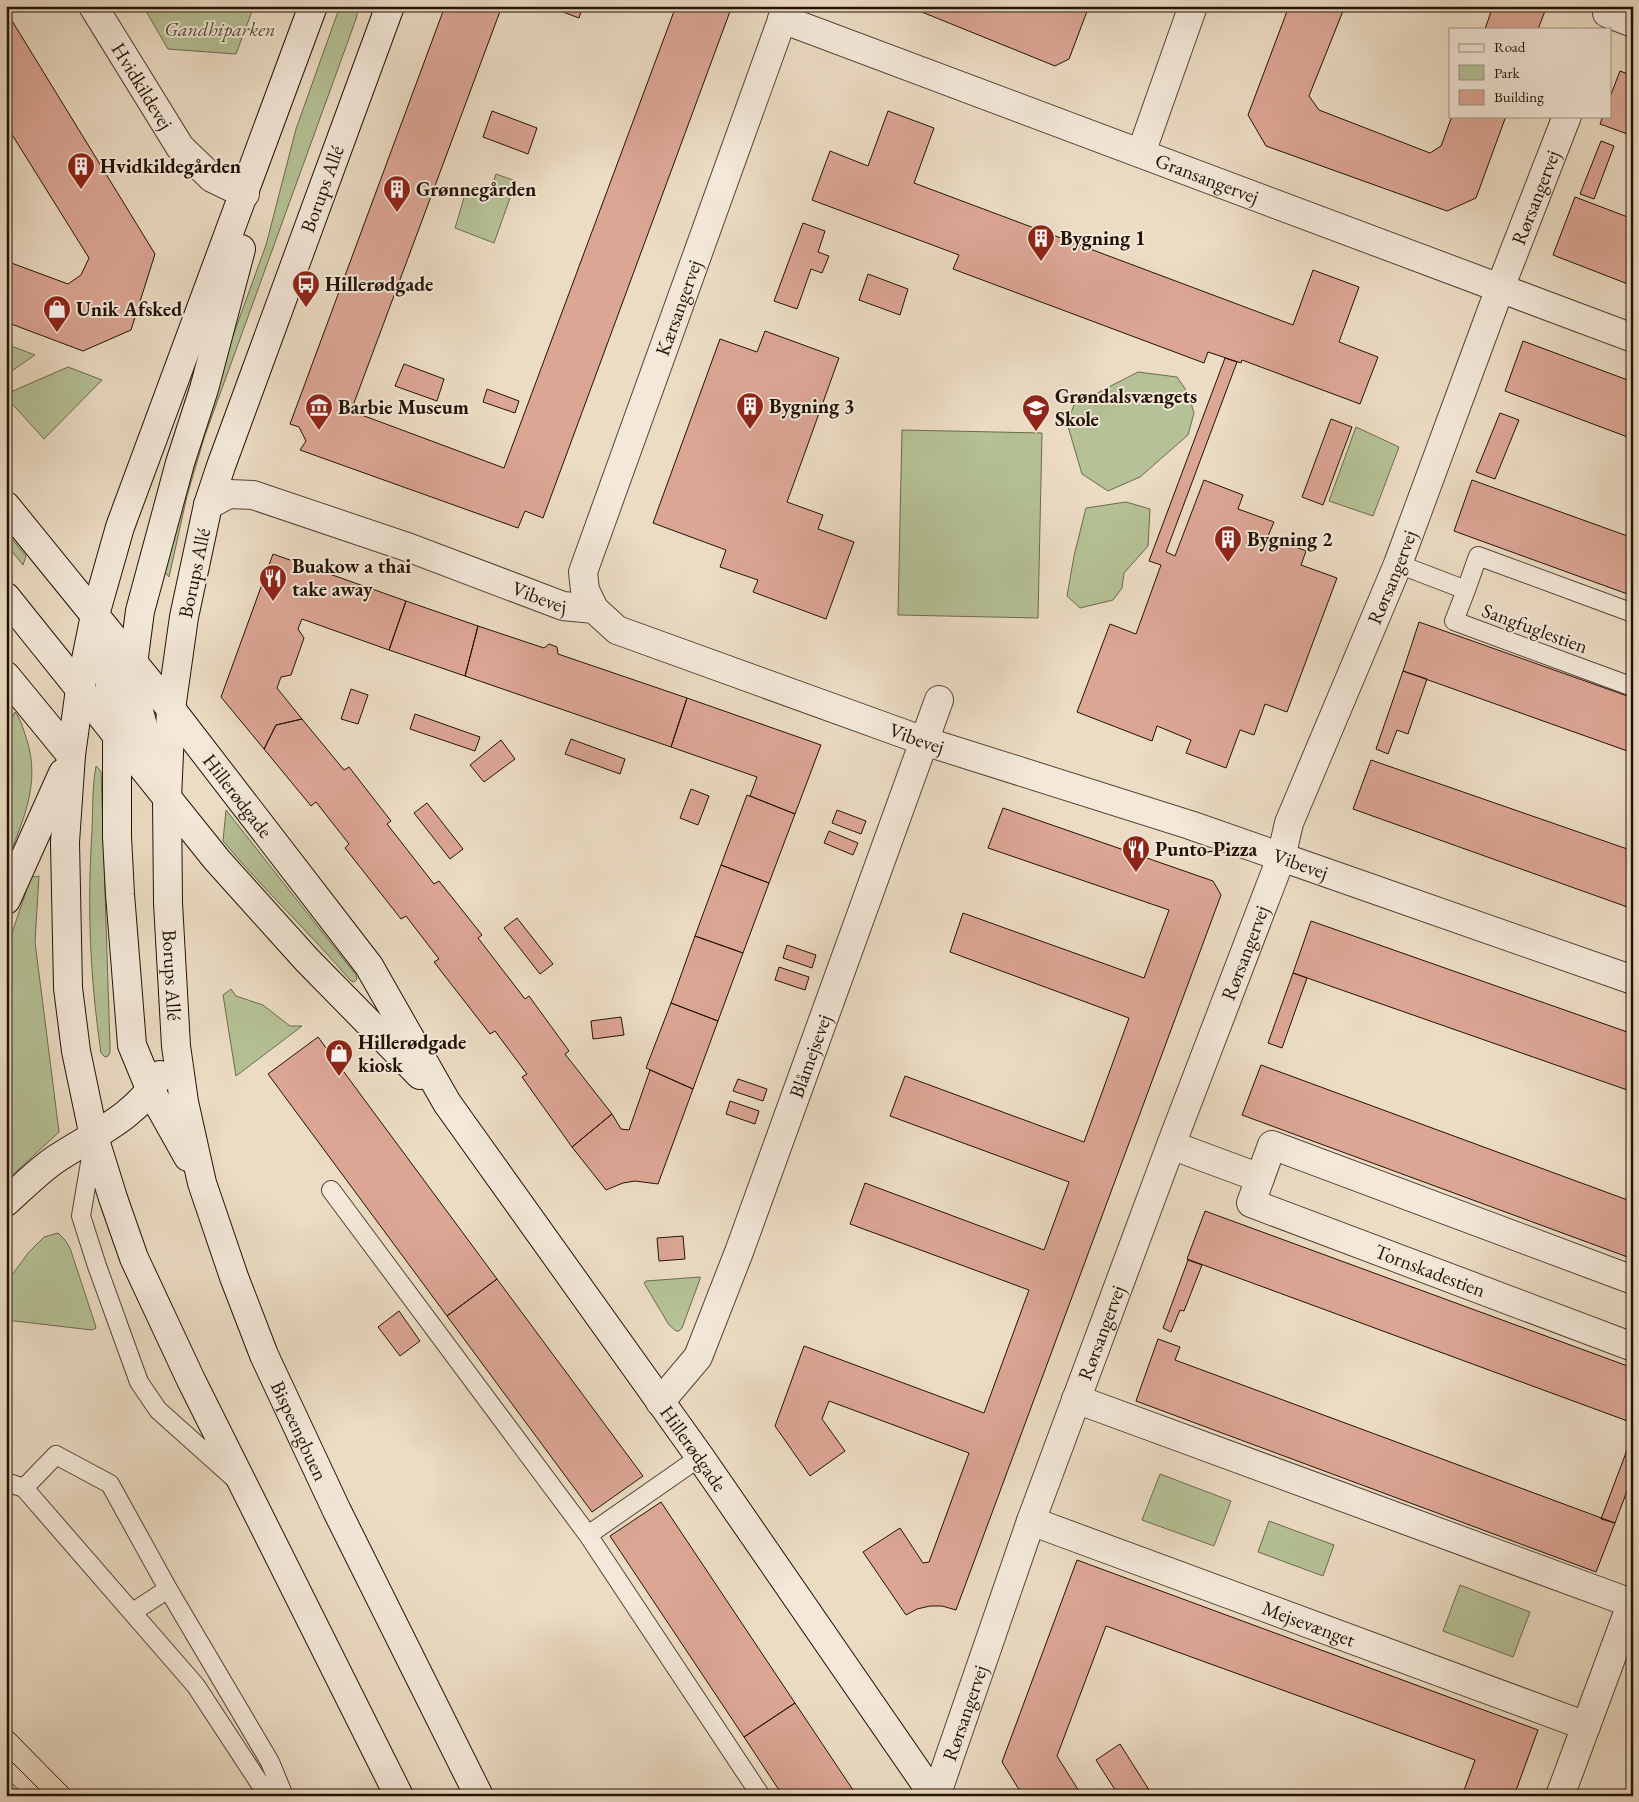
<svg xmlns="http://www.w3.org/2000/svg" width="1639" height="1802" font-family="'EB Garamond',serif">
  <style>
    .green { fill: #b5c196; stroke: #6c6a4d }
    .building { fill: #dca695; stroke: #221204 }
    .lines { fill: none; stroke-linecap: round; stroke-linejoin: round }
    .lane-casing { stroke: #544434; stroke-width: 20 }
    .street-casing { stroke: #544434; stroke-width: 30 }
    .secondary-casing { stroke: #221204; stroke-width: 30 }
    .lane { stroke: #f3e8d9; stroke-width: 18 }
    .street { stroke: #f3e8d9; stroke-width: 28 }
    .secondary { stroke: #f3e8d9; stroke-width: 28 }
    .tram { stroke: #221204; stroke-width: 1 }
    .labels { text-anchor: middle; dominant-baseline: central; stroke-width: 4; stroke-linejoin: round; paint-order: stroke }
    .park-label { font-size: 20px; font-style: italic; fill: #554f37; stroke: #f3e8d9 }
    .street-label { font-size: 20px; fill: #221204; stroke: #f3e8d9 }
    .poi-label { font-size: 20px; font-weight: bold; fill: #221204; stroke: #f3e8d9; text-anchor: start }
  </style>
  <rect width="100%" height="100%" fill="#ecdcc4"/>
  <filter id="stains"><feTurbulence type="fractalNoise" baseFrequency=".004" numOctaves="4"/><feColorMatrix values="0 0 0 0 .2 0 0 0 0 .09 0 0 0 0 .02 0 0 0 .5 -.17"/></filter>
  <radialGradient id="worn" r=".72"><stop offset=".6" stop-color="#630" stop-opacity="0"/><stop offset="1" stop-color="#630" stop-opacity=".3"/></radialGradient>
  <path class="green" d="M143 6H254L236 54 168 49Z
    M340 6H359L356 19 204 438 187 496 169 577 161 567 218 377 266 245 296 129Z
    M496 174 516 181 494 243 455 228 466 191 488 199Z
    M6 344 35 355 6 375Z
    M68 367 102 380 44 439 6 397V394Z
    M1138 372 1177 377 1188 393 1194 413 1188 435 1140 477 1108 491 1082 474 1067 423 1074 405Z
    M1356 427 1399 447 1373 516 1329 501Z
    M902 430 1042 433 1038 618 898 615Z
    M1126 502 1150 509 1148 546 1124 573 1122 588 1113 600 1080 608 1067 596 1074 556 1086 508Z
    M6 532 26 556 23 565 6 544Z
    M15 712C21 719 23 729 26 737 42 784 22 821 6 865V731Z
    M96 766 101 771 110 1045V1053L108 1056 105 1057 101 1053C90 977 87 908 92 831 93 810 92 787 96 766Z
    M226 810 356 975 357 979 354 982 351 981C310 933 264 890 223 841Z
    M39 876 35 942 59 1132 6 1181V957L13 930 31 877Z
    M231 989 236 996 263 1005 290 1026H302L236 1076 223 995Z
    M58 1233 65 1240 70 1248 94 1321 96 1328 92 1330 6 1320V1283L29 1252 44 1237Z
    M700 1277V1279L682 1328 679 1331H676L669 1325 644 1283 646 1281Z
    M1160 1474 1231 1501 1214 1546 1142 1520Z
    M1269 1521 1334 1545 1323 1576 1258 1552Z
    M1460 1585 1530 1612 1513 1657 1443 1631Z
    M6 1777 25 1796H6Z"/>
  <path class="building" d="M445 6H502L351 411 504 468 676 6H732L543 518 525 511 518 528 300 450 306 441 299 427 290 424Z
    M547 6H583L579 18Z
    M907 6H1089L1069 59 1055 66Z
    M1289 6H1345L1309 96 1319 110 1430 153 1441 146 1452 116H1506L1476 198 1447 211 1266 146 1248 115Z
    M1493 6H1547L1538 29H1485Z
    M6 11 155 254 131 330 83 351 6 322V261L68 284 81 275 89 258 6 125Z
    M1620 71 1633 76V136L1600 124 1603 116H1610V97Z
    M492 111 537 128 528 154 483 137Z
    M888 111 934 128 914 183 1293 325 1313 270 1359 287 1339 342 1378 357 1360 404 1242 360 1241 363 1208 352 1204 363 953 269 959 255 812 200 830 151 868 166Z
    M1601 141 1614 146 1594 199 1580 194Z
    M1575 197 1633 219V286L1553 255Z
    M803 223 825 231 818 252 829 256 822 273 811 269 797 309 774 301Z
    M868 274 908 289 900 315 859 300Z
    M765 331 839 358 787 502 823 515 818 529 854 542 826 619 753 592 758 580 720 567 726 550 653 523 720 339 757 352Z
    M1523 341 1633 382V439L1505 391Z
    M1225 358 1237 362 1166 552 1175 556 1204 480 1243 495 1238 509 1274 522 1268 536 1306 551 1301 565 1337 578 1287 712 1265 704 1254 735 1240 730 1226 768 1186 753 1191 740 1157 726 1152 741 1077 712 1110 624 1136 634 1161 565 1149 561Z
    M404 364 444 379 437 401 395 386Z
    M487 389 519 401 515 413 483 402Z
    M1500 413 1519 420 1495 479 1476 472Z
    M1331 419 1352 427 1323 505 1302 497Z
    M1472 480 1633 538V596L1454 531Z
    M273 554 406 601 389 650 302 619 298 629 304 638 291 675 281 677 277 688 302 719 276 725 264 749 221 697Z
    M406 601 478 626 465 676 389 650Z
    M1419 622 1633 698V753L1403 671Z
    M478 626 544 648 549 644 557 647 558 654 687 698 671 747 465 676Z
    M1403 671 1427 679 1408 734 1397 730 1388 754 1376 749Z
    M351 689 368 695 358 724 341 719Z
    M687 698 821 745 795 814 750 796 757 777 671 747Z
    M415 714 480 737 475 751 410 729Z
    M302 719 344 770 349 767 391 821 387 824 434 884 439 881 482 935 478 938 525 999 529 996 569 1051 565 1054 612 1114 572 1147 522 1077 527 1074 495 1031 490 1034 434 962 439 959 406 916 401 919 345 848 349 844 316 802 311 806 264 749 276 725Z
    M571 739 625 759 620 774 565 754Z
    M501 740 515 759 484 782 470 765Z
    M1371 760 1633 851V909L1353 809Z
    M691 789 709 796 698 825 680 818Z
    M747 795 795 814 769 883 721 865Z
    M427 803 463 849 450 859 414 813Z
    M1003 808 1213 881 1221 895 956 1610 942 1606H930L917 1609 906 1615 863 1552 900 1528 923 1563 929 1562 969 1453 829 1401 822 1419 845 1451 810 1476 775 1426 804 1346 984 1413 1029 1290 850 1224 865 1183 1044 1250 1069 1182 890 1116 905 1076 1084 1142 1129 1018 950 952 963 913 1144 978 1169 910 988 848Z
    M837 810 866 821 861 834 832 823Z
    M829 831 858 843 853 855 824 843Z
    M721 865 769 883 743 953 695 936Z
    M517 918 553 964 540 974 504 928Z
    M1311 921 1633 1034V1092L1293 973Z
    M695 936 743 953 718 1021 671 1003Z
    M787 945 816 955 812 968 783 958Z
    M779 967 809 977 805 990 775 980Z
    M1293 973 1307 978 1282 1048 1268 1043Z
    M671 1003 718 1021 693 1089 646 1068Z
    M621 1017 624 1035 593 1039 591 1021Z
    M318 1037 497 1279 447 1316 268 1074Z
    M1261 1065 1633 1202V1259L1242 1115Z
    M650 1070 693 1089 658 1184 635 1181 623 1183 606 1190 572 1147 612 1114 621 1129 629 1130Z
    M738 1079 767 1089 763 1101 733 1091Z
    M730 1101 759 1111 755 1124 726 1114Z
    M1205 1211 1633 1368V1423L1187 1259Z
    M683 1236 685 1259 659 1261 657 1238Z
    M1188 1260 1202 1265 1184 1311 1180 1310 1171 1332 1163 1328Z
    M497 1279 643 1476 592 1512 447 1316Z
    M399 1311 420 1341 400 1356 378 1327Z
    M1158 1339 1180 1347 1175 1360 1615 1523 1596 1572 1136 1401Z
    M1627 1450 1633 1452V1475L1615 1523 1601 1519Z
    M661 1502 795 1703 744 1737 610 1536Z
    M1077 1560 1538 1730 1514 1796H1462L1475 1760 1106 1626 1057 1756 1082 1796H1023L1002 1762Z
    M795 1703 857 1796H783L744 1737Z
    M1120 1744 1151 1793 1147 1796H1119L1096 1760Z"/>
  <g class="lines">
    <g class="lane-casing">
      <path id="lane" d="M1398 564 1466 590 1478 556 1633 613
        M1466 590 1454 621 1633 687
        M93 1145 81 1216 97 1266 139 1382 158 1410 234 1478
        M331 1190 588 1535 761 1796
        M6 1482 24 1488 196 1686 268 1796
        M24 1488 56 1455 110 1484 168 1589 270 1762 284 1796
        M588 1535 700 1457
        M133 1612 168 1589"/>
    </g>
    <g class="street-casing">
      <g id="street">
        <path id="s1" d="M93 6 180 147 212 178 245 194"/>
        <path d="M1607 13 1633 23"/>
        <path id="s2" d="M782 19 1633 338"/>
        <path d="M1141 153 1193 6"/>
        <path id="s3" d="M208 505 229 494 253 495 410 548 563 606 594 609 617 630 924 741 1190 825 1633 980"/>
        <path id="s4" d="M594 609 585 590 583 572 787 6"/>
        <path d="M1171 1145 1260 1178 1272 1145 1633 1280"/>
        <path id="s5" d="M1260 1178 1251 1203 1633 1347"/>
        <path d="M1076 1399 1631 1603"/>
        <path id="s6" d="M660 1402 698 1357 739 1252 939 700"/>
        <path id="s7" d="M1031 1521 1586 1726"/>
        <path id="s8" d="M936 1796 1031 1521 1171 1145 1281 858 1289 823 1398 564 1500 288 1567 116"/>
        <path d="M1560 1796 1633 1599"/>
      </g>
    </g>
    <g class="secondary-casing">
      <g id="secondary">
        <path d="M313 6 120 527 95 615 80 689 71 755 65 842 68 988 76 1051 94 1137 113 1198 134 1258 191 1380 399 1796"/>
        <path id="s9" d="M390 6 221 466 208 505 184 617 171 709 167 798 168 903 176 1046 184 1102 202 1183 234 1277 264 1355 337 1511 479 1796"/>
        <path id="s10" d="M6 506 171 709 369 966 447 1103 700 1457 934 1796"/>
        <path d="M6 597 217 860 307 960 420 1075"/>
        <path d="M97 624 106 660 117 735V837L120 894 132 1045 151 1091 188 1157"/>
        <path d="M6 676 71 755"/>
        <path d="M162 785 148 745 138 707 133 664 140 611 180 463 204 389 241 249"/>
        <path d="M6 900 63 773"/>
        <path d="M6 1202C22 1188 38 1171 56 1159 94 1134 137 1117 160 1075"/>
      </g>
    </g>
    <use href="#lane" class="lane"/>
    <use href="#street" class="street"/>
    <use href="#secondary" class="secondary"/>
    <path class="tram" d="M6 1725 76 1796
      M6 1756 46 1796"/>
  </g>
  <defs>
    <g id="building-pin" transform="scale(1.4375)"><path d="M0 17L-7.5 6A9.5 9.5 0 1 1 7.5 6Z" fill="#8f2418" stroke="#f3e8d9"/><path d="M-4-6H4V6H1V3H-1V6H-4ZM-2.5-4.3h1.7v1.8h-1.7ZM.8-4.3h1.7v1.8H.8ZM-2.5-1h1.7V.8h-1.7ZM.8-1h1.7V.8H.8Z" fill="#fff"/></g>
    <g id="bus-pin" transform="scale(1.4375)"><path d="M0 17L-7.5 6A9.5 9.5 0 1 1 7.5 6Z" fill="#8f2418" stroke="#f3e8d9"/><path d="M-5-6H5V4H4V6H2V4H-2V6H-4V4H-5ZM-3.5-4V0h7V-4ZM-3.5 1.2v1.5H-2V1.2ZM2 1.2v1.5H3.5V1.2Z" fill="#fff"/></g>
    <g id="shop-pin" transform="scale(1.4375)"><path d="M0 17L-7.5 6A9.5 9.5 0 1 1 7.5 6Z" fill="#8f2418" stroke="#f3e8d9"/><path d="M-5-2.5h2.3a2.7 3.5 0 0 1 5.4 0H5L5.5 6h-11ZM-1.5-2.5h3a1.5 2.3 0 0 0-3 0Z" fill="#fff"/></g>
    <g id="museum-pin" transform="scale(1.4375)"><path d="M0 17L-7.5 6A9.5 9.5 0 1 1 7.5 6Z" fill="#8f2418" stroke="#f3e8d9"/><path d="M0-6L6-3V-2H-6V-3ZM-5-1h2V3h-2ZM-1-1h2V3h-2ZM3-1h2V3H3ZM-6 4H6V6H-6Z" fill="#fff"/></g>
    <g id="school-pin" transform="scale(1.4375)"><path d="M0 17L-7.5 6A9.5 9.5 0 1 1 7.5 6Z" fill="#8f2418" stroke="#f3e8d9"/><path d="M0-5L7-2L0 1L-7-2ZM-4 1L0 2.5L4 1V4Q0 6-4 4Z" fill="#fff"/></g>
    <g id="restaurant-pin" transform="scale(1.4375)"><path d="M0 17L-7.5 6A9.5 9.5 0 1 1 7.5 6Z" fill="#8f2418" stroke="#f3e8d9"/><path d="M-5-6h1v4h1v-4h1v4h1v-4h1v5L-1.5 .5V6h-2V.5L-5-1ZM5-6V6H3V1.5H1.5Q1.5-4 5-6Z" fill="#fff"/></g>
  </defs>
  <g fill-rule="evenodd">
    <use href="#building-pin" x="81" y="166"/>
    <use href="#building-pin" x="397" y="189"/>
    <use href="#building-pin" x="1041" y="238"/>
    <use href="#bus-pin" x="306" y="284"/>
    <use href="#shop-pin" x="57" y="309"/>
    <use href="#building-pin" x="750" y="406"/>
    <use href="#museum-pin" x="319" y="407"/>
    <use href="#school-pin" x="1036" y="408"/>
    <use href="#building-pin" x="1228" y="539"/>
    <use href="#restaurant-pin" x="273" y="578"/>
    <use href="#restaurant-pin" x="1136" y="849"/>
    <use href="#shop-pin" x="339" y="1053"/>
  </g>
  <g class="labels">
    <g class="park-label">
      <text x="220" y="29">Gandhiparken</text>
    </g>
    <g class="street-label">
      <text stroke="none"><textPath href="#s1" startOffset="94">Hvidkildevej</textPath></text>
      <text stroke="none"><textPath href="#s2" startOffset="454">Gransangervej</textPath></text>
      <text transform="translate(322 189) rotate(-70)">Borups Allé</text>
      <text stroke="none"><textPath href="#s8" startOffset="1708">Rørsangervej</textPath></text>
      <text stroke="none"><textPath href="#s4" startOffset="320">Kærsangervej</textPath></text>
      <text transform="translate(194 573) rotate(-78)">Borups Allé</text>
      <text stroke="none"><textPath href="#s8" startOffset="1302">Rørsangervej</textPath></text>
      <text stroke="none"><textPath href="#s3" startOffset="352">Vibevej</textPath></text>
      <text transform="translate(1535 628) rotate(20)">Sangfuglestien</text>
      <text stroke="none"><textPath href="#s3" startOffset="758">Vibevej</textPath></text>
      <text stroke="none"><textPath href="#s10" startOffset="371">Hillerødgade</textPath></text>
      <text stroke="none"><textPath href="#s3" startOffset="1162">Vibevej</textPath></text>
      <text stroke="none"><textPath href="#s8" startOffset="898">Rørsangervej</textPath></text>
      <text stroke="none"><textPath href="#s9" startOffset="1005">Borups Allé</textPath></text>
      <text stroke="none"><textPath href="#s6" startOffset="380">Blåmejsevej</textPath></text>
      <text stroke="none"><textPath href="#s5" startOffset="218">Tornskadestien</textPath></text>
      <text stroke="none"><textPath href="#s8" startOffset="492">Rørsangervej</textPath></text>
      <text stroke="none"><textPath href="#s9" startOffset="1482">Bispeengbuen</textPath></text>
      <text stroke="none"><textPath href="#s10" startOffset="1168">Hillerødgade</textPath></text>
      <text stroke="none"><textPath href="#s7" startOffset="296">Mejsevænget</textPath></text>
      <text stroke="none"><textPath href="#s8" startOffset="88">Rørsangervej</textPath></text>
    </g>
    <g class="poi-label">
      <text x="100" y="166">Hvidkildegården</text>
      <text x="416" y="189">Grønnegården</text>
      <text x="1060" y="238">Bygning 1</text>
      <text x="325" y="284">Hillerødgade</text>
      <text x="76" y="309">Unik Afsked</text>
      <text x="1055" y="396">Grøndalsvængets<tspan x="1055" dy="23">Skole</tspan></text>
      <text x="769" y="406">Bygning 3</text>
      <text x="338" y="407">Barbie Museum</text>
      <text x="1247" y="539">Bygning 2</text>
      <text x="292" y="566">Buakow a thai<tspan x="292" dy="23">take away</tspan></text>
      <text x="1155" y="849">Punto-Pizza</text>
      <text x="358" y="1042">Hillerødgade<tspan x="358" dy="23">kiosk</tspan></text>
    </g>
  </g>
  <rect width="1639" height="1802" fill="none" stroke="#ecdcc4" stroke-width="25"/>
  <rect x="8" y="8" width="1624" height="1787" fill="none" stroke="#221204" stroke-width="2.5"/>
  <rect x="12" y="12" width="1614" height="1777" fill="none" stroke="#221204"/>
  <rect x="1449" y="28" width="162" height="90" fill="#f3e8d9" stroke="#9f9284"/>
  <rect x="1459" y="44" width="25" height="8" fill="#f3e8d9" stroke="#9f9284"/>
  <text x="1494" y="52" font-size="15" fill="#221204">Road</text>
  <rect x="1459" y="65" width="25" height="15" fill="#b5c196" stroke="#9f9284"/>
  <text x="1494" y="78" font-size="15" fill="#221204">Park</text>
  <rect x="1459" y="90" width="25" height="15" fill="#dca695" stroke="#9f9284"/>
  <text x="1494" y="102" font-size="15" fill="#221204">Building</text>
  <rect width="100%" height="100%" filter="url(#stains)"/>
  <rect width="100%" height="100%" fill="url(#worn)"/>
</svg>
